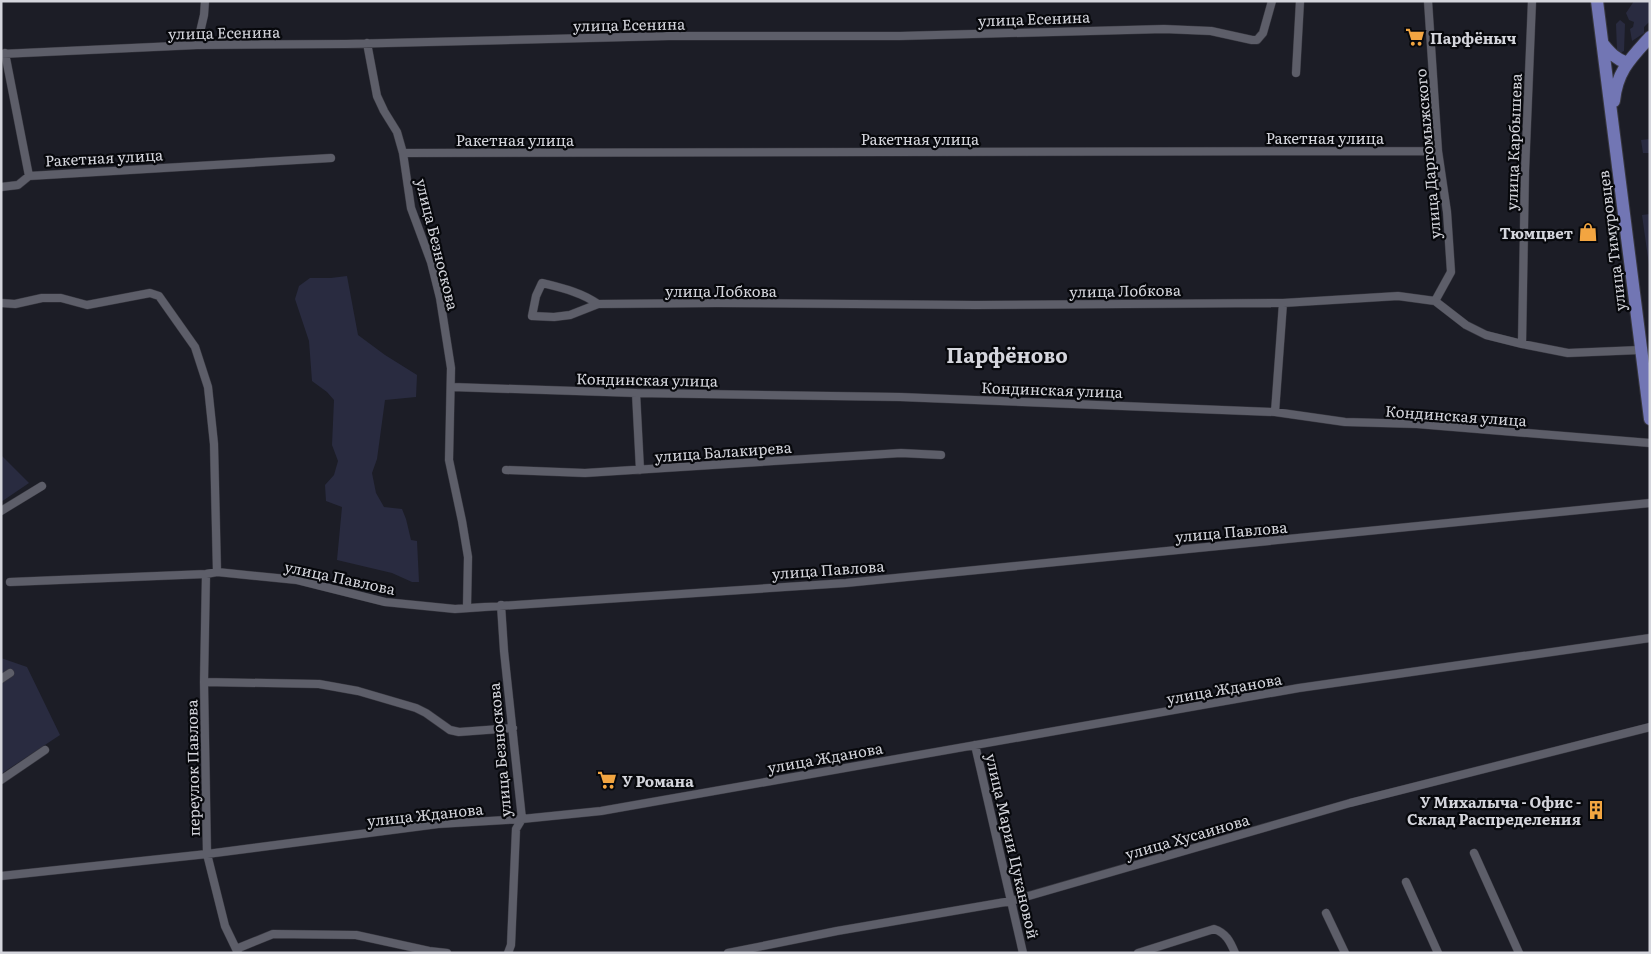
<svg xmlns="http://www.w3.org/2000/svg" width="1651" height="954" font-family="Literata,serif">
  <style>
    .green { fill: #292b40 }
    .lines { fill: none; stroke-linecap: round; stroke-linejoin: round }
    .street-casing { stroke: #383840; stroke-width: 9 }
    .primary-casing { stroke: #383840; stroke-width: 14 }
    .street { stroke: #5d5e69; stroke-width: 8 }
    .primary { stroke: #7276b4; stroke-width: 12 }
    .labels { text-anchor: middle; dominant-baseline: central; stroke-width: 4.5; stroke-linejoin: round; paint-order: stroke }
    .street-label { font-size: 15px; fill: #d4d5dc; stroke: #07080c }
    .poi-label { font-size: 15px; font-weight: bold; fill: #d4d5dc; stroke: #07080c; text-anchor: start }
    .district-label { font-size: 20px; font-weight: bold; fill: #d4d5dc; stroke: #07080c }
  </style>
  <rect width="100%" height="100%" fill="#1c1d26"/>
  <path class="green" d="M1634 1H1650V21L1644 27V33L1632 41 1630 29 1633 27 1634 22 1629 20 1626 13Z
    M1620 20 1625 24 1624 51 1620 53 1617 50 1616 24Z
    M1650 139V153H1643L1641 140Z
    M1650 214V272L1642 215Z
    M347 276 358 335 385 355 417 375 416 397 385 400 377 459 372 473 376 493 384 507 402 509 406 519 411 540 417 541 419 582H412L392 573 337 560 342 507 326 501 325 485 334 475 338 461 332 445 334 400 327 392 312 381 309 341 295 299 299 286 310 278H331Z
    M1 455 29 483 1 502Z
    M1 658 27 667 60 735 1 774Z"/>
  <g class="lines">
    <g class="street-casing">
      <path id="street" d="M1428 1 1438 151 1447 212 1451 272 1435 301
        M367 43 377 96 384 111 397 132 403 153 411 208 431 262 440 298 451 368 449 460 462 521 468 557 467 607
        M197 45 204 15 205 1
        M5 53 29 176
        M1 54 197 45 346 44 669 36H900L1164 29 1211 31 1252 40H1257L1263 33 1272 1
        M1296 73 1300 1
        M403 153 1438 151
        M1 187 18 185 29 176 331 158
        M1 303 15 304 42 298H61L87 305 150 293 159 296 195 347 208 387 214 444 217 572
        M598 304C581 292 562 288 542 283L536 296 532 316 554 317 570 315 598 304 717 303 975 305 1283 303 1398 296 1435 301 1466 325 1486 335 1522 344 1568 353 1640 350
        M1522 344 1525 171 1532 1
        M452 387 636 393 900 397 1275 412 1345 422 1417 424 1650 443
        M636 393 640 470
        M1275 412 1283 303
        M506 470 585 473 901 453 941 455
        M1 511 42 486
        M206 574 204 682 207 854 225 926 238 953
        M10 582 206 574 217 572 297 580 385 602 455 609 846 583 1650 503
        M501 605 504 651 522 819 516 829 511 945 508 953
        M1 679 10 673
        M204 682 319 684 358 691 416 708 426 713 450 730 459 732 513 728
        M975 745 1023 953
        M1 780 45 750
        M1474 853 1519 953
        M1 876 207 854 438 824 522 819 601 811 1299 688 1650 638
        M1406 882 1438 953
        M1326 913 1345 953
        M236 949 273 934 356 935 429 951 447 953
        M728 953 837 931 1011 901 1350 803 1650 727
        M1138 953 1214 929C1226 933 1230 941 1235 953"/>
    </g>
    <g class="primary-casing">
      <path id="primary" d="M1597 1 1650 419
        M1603 44C1610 53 1616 59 1627 63
        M1614 101C1617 71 1631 58 1650 37"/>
    </g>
    <use href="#street" class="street"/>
    <use href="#primary" class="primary"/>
  </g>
  <defs>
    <g id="supermarket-bare" transform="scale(1.5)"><path d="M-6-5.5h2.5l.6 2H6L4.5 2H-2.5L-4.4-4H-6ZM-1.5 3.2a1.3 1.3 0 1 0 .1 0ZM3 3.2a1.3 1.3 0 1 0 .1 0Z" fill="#f2a541" stroke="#07080c" stroke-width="2.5" paint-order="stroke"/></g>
    <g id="shop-bare" transform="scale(1.5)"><path d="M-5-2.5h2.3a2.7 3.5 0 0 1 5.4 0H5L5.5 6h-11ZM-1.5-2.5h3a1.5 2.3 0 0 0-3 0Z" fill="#f2a541" stroke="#07080c" stroke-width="2.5" paint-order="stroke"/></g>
    <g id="building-bare" transform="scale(1.5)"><path d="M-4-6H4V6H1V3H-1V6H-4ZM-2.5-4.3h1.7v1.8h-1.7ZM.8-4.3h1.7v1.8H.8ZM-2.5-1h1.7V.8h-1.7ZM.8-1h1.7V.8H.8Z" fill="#f2a541" stroke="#07080c" stroke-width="2.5" paint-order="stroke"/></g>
  </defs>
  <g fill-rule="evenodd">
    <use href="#supermarket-bare" x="1415" y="37"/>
    <use href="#shop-bare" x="1588" y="232"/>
    <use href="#supermarket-bare" x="607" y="780"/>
    <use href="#building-bare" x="1596" y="810"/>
  </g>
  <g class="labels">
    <g class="street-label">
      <text transform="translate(1034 18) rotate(-2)">улица Есенина</text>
      <text transform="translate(629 24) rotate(-1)">улица Есенина</text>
      <text transform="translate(224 32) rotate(-1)">улица Есенина</text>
      <text x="1325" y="137">Ракетная улица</text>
      <text x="920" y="138">Ракетная улица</text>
      <text x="515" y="139">Ракетная улица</text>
      <text transform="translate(1513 142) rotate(-88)">улица Карбышева</text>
      <text transform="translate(1427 154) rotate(-95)">улица Даргомыжского</text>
      <text transform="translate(104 157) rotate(-3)">Ракетная улица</text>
      <text transform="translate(1611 241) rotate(-97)">улица Тимуровцев</text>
      <text transform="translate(438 244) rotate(76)">улица Безноскова</text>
      <text x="721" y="290">улица Лобкова</text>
      <text transform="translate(1125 290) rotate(-1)">улица Лобкова</text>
      <text transform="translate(647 379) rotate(1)">Кондинская улица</text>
      <text transform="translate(1052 389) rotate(2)">Кондинская улица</text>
      <text transform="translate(1456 415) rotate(4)">Кондинская улица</text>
      <text transform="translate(723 451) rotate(-4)">улица Балакирева</text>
      <text transform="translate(1231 531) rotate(-5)">улица Павлова</text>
      <text transform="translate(828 569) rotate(-4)">улица Павлова</text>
      <text transform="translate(340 577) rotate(12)">улица Павлова</text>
      <text transform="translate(1224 688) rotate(-10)">улица Жданова</text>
      <text transform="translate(499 750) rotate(-95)">улица Безноскова</text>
      <text transform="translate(825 757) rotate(-10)">улица Жданова</text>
      <text transform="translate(192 768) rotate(-91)">переулок Павлова</text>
      <text transform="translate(425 814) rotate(-6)">улица Жданова</text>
      <text transform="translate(1187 836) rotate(-16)">улица Хусаинова</text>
      <text transform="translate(1013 846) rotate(77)">улица Марии Цукановой</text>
    </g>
    <g class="poi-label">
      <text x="1430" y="37">Парфёныч</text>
      <text x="1573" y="232" text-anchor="end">Тюмцвет</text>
      <text x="622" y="780">У Романа</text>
      <text x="1581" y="801" text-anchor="end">У Михалыча - Офис -<tspan x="1581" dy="17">Склад Распределения</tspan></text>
    </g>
    <g class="district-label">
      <text x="1007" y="354">Парфёново</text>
    </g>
  </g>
  <rect width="1651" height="954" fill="none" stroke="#d4d5dc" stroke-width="5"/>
</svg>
